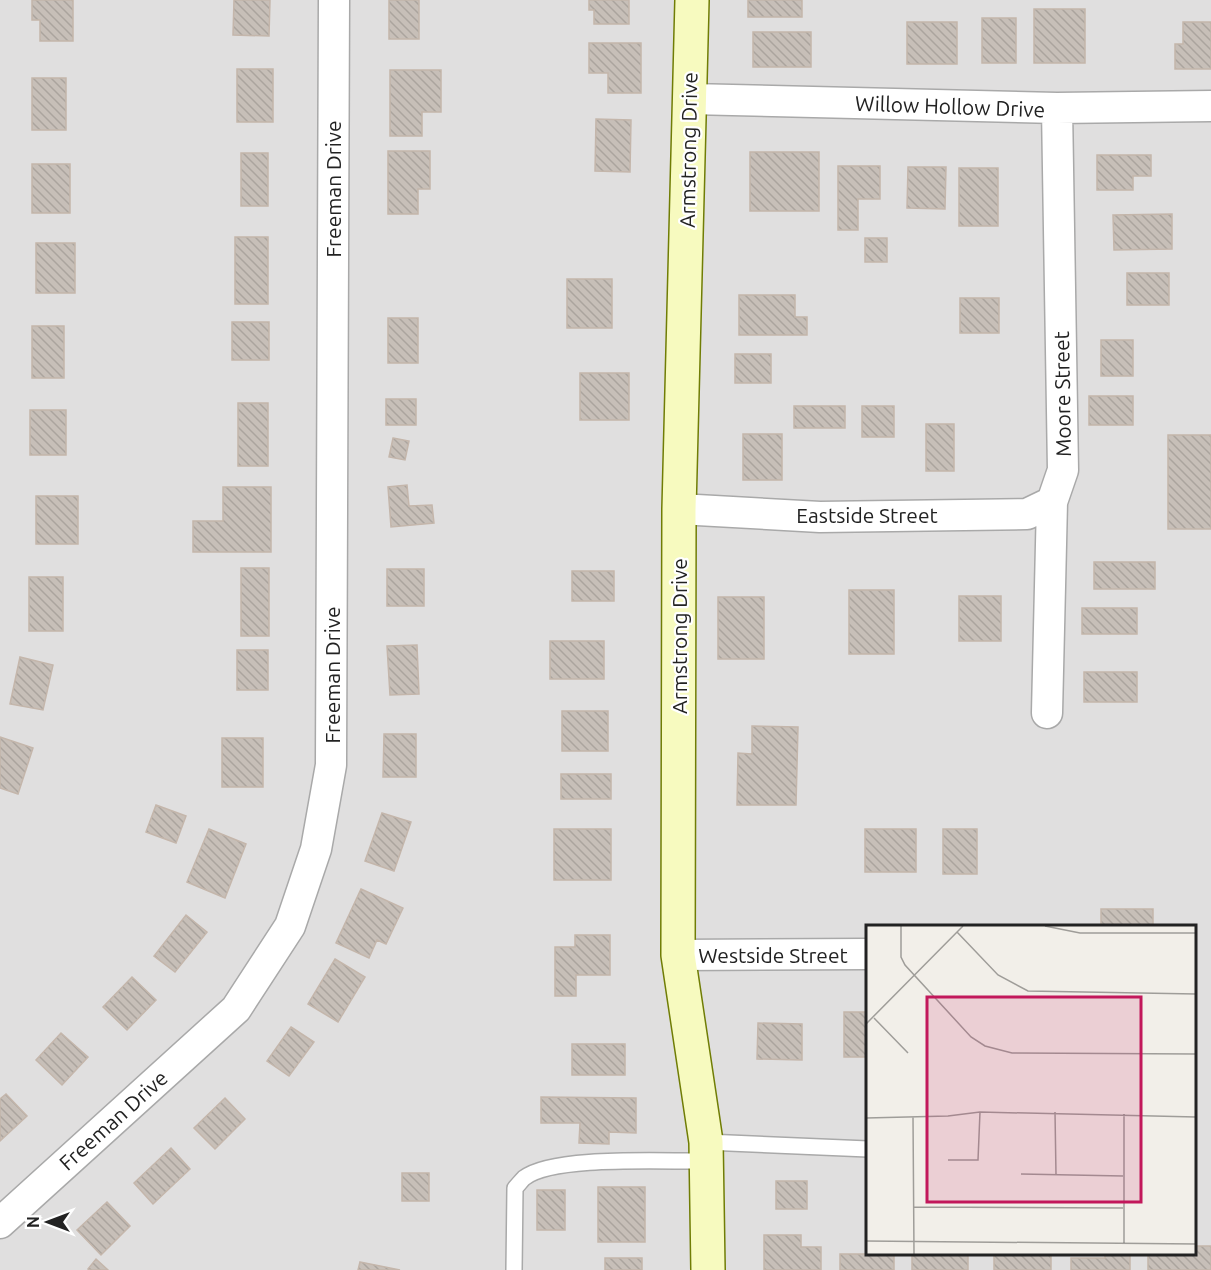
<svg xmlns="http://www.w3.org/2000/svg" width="1211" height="1270" font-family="Ubuntu,sans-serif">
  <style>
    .residential { fill: #e0dfdf; fill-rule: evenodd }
    .building { fill: url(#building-back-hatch); stroke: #c4b6ab; stroke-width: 1.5 }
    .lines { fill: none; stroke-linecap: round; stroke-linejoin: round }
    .lane-casing { stroke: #a9a9a9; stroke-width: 18 }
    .street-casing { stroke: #a9a9a9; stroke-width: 33 }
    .secondary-casing { stroke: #707d05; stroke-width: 36 }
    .lane { stroke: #fff; stroke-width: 15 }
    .street { stroke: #fff; stroke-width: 30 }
    .secondary { stroke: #f7fabf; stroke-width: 33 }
    .labels { text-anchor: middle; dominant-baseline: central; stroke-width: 4.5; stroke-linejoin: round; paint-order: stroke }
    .street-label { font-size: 21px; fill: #222; stroke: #fff }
    .inset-road { fill: none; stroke: #9f9d99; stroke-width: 1.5 }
    .view { fill: #c2185b; fill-opacity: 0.15; stroke: #c2185b; stroke-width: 3 }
    .inset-edge { fill: none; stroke: #222; stroke-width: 3 }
  </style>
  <defs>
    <pattern id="building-back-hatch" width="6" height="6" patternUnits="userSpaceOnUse" patternTransform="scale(1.5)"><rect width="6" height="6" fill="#c7bfb8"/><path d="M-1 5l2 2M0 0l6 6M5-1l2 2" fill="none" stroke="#aba49e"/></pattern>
  </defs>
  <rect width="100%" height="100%" fill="#f2efe9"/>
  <path class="residential" d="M0 0H1211V1270H0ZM868 926H1194V1254H868Z"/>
  <path class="building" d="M32 0H73V41H40V20H32Z
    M234 0H270L269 36 233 35Z
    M389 0H419V39H389Z
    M589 0H629V24H594V10H589Z
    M748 0H802V17H748Z
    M1034 9H1085V63H1034Z
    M982 18H1016V63H982Z
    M907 22H957V64H907Z
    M1183 22H1211V69H1175V44H1183Z
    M753 32H811V67H753Z
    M589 43H641V93H608V73H589Z
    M237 69H273V122H237Z
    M390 70H441V112H422V136H390Z
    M32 78H66V130H32Z
    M596 119 631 120 630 172 595 171Z
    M388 151H430V189H418V214H388Z
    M750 152H819V211H750Z
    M241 153H268V206H241Z
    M1097 155H1151V176H1133V190H1097Z
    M32 164H70V213H32Z
    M838 166H880V199H858V230H838Z
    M908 167H946L945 209 907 208Z
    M959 168H998V226H959Z
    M1172 214V249L1114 250 1113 215Z
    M235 237H268V304H235Z
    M865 238H887V262H865Z
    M36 243H75V293H36Z
    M1127 273H1169V305H1127Z
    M567 279H612V328H567Z
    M739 295H795V317H807V335H739Z
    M960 298H999V333H960Z
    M388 318H418V363H388Z
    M232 322H269V360H232Z
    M32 326H64V378H32Z
    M1101 340H1133V376H1101Z
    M735 354H771V383H735Z
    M580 373H629V420H580Z
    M1089 396H1133V425H1089Z
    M386 399H416V425H386Z
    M238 403H268V466H238Z
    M794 406H845V428H794Z
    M862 406H894V437H862Z
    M30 410H66V455H30Z
    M926 424H954V471H926Z
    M743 434H782V480H743Z
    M1168 435H1211V529H1168Z
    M393 438 409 441 405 460 389 457Z
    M407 485 409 506 432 505 434 523 391 527 388 487Z
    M223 487H271V552H193V521H223Z
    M36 496H78V544H36Z
    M1094 562H1155V589H1094Z
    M241 568H269V636H241Z
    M387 569H424V606H387Z
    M572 571H614V601H572Z
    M29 577H63V631H29Z
    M849 590H894V654H849Z
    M959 596H1001V641H959Z
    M718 597H764V659H718Z
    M1082 608H1137V634H1082Z
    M550 641H604V679H550Z
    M417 645 419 694 390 695 387 646Z
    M237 650H268V690H237Z
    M20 657 53 665 43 710 10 704Z
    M1084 672H1137V702H1084Z
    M562 711H608V751H562Z
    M752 726 798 727 796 805H737L738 753 752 754Z
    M384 734H416V777H383Z
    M0 737 33 748 18 794 0 788Z
    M222 738H263V787H222Z
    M561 774H611V799H561Z
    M156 805 186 816 176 843 146 832Z
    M382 813 411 822 394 871 365 861Z
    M209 829 246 844 225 898 187 882Z
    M554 829H611V880H554Z
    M865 829H916V872H865Z
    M943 829H977V874H943Z
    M361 889 403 908 386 944 377 940 369 958 336 943Z
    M1101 909H1153V926H1101Z
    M186 915 207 932 175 972 154 956Z
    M575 935H610V975H576V996H555V947H575Z
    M335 959 365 977 338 1022 308 1004Z
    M132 977 156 1000 127 1030 103 1007Z
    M844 1012H868V1057H844Z
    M758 1023 802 1024V1060L757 1059Z
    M291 1027 314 1042 289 1076 267 1061Z
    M61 1033 88 1057 62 1085 36 1060Z
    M572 1044H625V1075H572Z
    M6 1094 27 1116 0 1141V1099Z
    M541 1097 636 1098V1133L609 1132V1144L579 1143 580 1123H541Z
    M225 1098 245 1119 215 1149 194 1128Z
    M171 1148 190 1169 153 1204 134 1183Z
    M402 1173H429V1201H402Z
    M776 1181H807V1209H776Z
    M598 1187H645V1242H598Z
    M537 1190H565V1230H537Z
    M107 1202 130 1226 101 1255 77 1230Z
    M764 1235H801V1247H821V1270H764Z
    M1194 1246H1211V1270H1148V1254H1194Z
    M840 1254H894V1270H840Z
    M912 1254H968V1270H912Z
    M994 1254H1051V1270H994Z
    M1105 1254H1130V1270H1071V1258H1105Z
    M605 1258H642V1270H605Z
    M96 1259 108 1270H90L88 1269Z
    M360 1262 400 1270H358Z"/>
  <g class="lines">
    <g class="lane-casing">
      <path id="lane" d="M706 1142 868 1149
        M514 1270 515 1188C518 1185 521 1181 524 1178 553 1155 666 1162 706 1161"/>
    </g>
    <g class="street-casing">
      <path id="street" d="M690 99 1057 108 1211 106
        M679 509 820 517 1027 514 1052 502
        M1047 713 1052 502 1063 470 1057 108
        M678 955 868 954
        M0 1223 236 1009 290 926 316 849 331 765 334 0"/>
    </g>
    <g class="secondary-casing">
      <path id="secondary" d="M692 0 679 509 678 955 706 1142 708 1270"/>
    </g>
    <use href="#lane" class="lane"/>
    <use href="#street" class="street"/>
    <use href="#secondary" class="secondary"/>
  </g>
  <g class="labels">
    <g class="street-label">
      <text transform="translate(950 106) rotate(2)">Willow Hollow Drive</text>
      <text transform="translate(688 150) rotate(-89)">Armstrong Drive</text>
      <text transform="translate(333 189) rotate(-90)">Freeman Drive</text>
      <text transform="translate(1062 394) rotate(-91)">Moore Street</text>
      <text x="867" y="515">Eastside Street</text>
      <text transform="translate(679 636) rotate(-90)">Armstrong Drive</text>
      <text transform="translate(332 675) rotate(-90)">Freeman Drive</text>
      <text x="773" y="955">Westside Street</text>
      <text transform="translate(113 1120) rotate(-42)">Freeman Drive</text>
    </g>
  </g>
  <g transform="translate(866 925)">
    <rect width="330" height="330" fill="#f2efe9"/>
    <path class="inset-road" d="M35 1V32L39 40 105 112 119 121 146 128 330 129M179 1 214 8H330M91 7 132 50 162 66 330 69M8 93 42 128M0 99 97 1M189 187 190 250M47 192 48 329M0 193 82 191 114 187 330 192M82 235H112L114 187M155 249 257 251M48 282 257 283M0 316 330 319M258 318V189"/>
    <path class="view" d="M61 72H275V277H61Z"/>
    <rect width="330" height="330" class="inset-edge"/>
  </g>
  <g transform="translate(48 1222) rotate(270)" stroke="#ffffff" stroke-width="4.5" paint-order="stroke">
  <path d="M0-4.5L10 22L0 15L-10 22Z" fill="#222222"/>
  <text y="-9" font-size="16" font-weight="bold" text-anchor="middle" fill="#222222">N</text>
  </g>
</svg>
